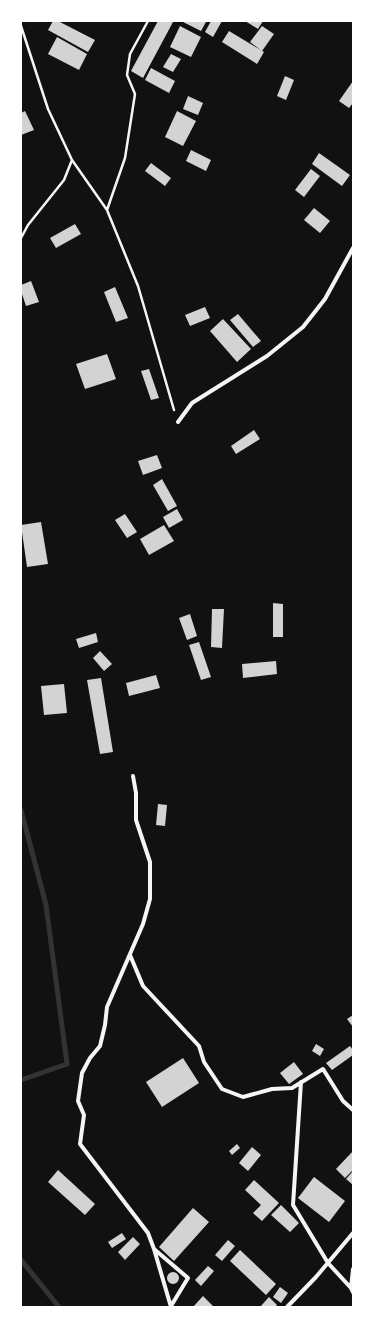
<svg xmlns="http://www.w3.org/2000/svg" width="374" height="1328" font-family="Mulish,sans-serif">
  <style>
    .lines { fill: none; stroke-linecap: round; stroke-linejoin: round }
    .stream { stroke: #333; stroke-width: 5 }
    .building { fill: #d3d3d3 }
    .path { stroke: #f5f5f5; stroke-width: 2.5 }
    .minor { stroke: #f5f5f5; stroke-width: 4 }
  </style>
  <rect width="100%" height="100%" fill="#111"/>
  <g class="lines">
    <path class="stream" d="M21 810 46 905 67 1064 21 1080
      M21 1260 59 1307"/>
  </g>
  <path class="building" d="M53 21H58L95 40 88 52 48 30Z
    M158 21 173 22 143 78 131 71Z
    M181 21H204L206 22 201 31Z
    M211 21H222L213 37 205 32Z
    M245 21H263L258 29Z
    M180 26 201 37 191 57 170 47Z
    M262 26 274 34 262 51 250 42Z
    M229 31 264 52 257 64 222 42Z
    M57 37 87 54 79 70 48 54Z
    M171 54 181 59 173 72 163 67Z
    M151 68 175 81 169 93 145 80Z
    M285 76 294 80 286 100 277 96Z
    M353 81V103L349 108 339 101Z
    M188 96 203 103 198 115 183 109Z
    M25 111 34 130 21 135V113Z
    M177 111 196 121 183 146 165 137Z
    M191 150 211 160 206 171 186 161Z
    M319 153 350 175 342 186 312 164Z
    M151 163 171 178 165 186 145 171Z
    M311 169 320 176 304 197 295 190Z
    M314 208 330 221 320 233 304 220Z
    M75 224 81 234 56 248 50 238Z
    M31 281 39 302 26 306 21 291V285Z
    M115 287 128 318 116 322 104 292Z
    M205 307 210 318 190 326 185 315Z
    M238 314 261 341 253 347 230 320Z
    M223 319 251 349 237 362 210 331Z
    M107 354 116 379 85 389 76 364Z
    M149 369 159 398 151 400 141 371Z
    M254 430 260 439 236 454 231 446Z
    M157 455 162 468 143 475 138 461Z
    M162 479 177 506 168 511 153 485Z
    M177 509 183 520 169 528 163 517Z
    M125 514 137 532 127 538 115 520Z
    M41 522 48 564 27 567 21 525Z
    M164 525 174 541 149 555 140 539Z
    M273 603 283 604V637H273Z
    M212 609H224L222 648 211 647Z
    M190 614 197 636 187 640 179 618Z
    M96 633 98 642 79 648 76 639Z
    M199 642 211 677 201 680 189 645Z
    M100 651 112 664 104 671 93 658Z
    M276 661 277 674 243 678 242 664Z
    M156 675 160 688 129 696 126 683Z
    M101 678 113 752 100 754 87 680Z
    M64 684 67 713 44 715 41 686Z
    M158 804 167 805 165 826 156 825Z
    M353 1015V1027L347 1019Z
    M316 1044 324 1049 320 1056 312 1051Z
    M350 1046 353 1050V1055L332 1070 326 1063Z
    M183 1058 199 1083 162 1107 146 1082Z
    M294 1062 303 1074 289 1084 280 1073Z
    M237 1144 240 1148 232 1155 229 1151Z
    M252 1147 261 1155 248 1171 239 1163Z
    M353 1151V1170L345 1178 336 1169Z
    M58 1170 95 1204 85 1215 48 1182Z
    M353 1171V1185L346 1179Z
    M314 1177 345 1201 329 1222 298 1198Z
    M254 1180 279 1203 262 1221 253 1213 261 1205 245 1190Z
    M281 1205 299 1223 290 1232 271 1215Z
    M193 1208 209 1222 174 1261 159 1247Z
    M122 1233 126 1239 112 1248 108 1242Z
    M133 1237 140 1244 125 1260 118 1252Z
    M228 1240 235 1246 222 1261 215 1255Z
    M240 1250 276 1284 266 1295 230 1261Z
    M208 1266 214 1271 201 1286 195 1280Z
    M167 1278a6 6 0 1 1 12 0a6 6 0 1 1-12 0Z
    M280 1287 288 1293 281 1303 273 1297Z
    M203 1296 214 1307H193Z
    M269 1297 277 1305 275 1307H260Z"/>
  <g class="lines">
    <path class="path" d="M21 26 48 109 72 160 64 180 28 225 21 238
      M72 160 107 210 138 286 174 410
      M107 210 125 158 135 94 127 75 130 54 148 21"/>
    <path class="minor" d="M178 422 192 403 267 356 303 327 325 299 353 248
      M133 776 136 793V820L150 862V899L143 924 107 1007 105 1025 100 1046 90 1058 82 1073 78 1101 84 1115 80 1144 148 1233 154 1249 171 1307
      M130 955 143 986 199 1046 204 1062 222 1089 243 1097 272 1089 292 1088 323 1069 343 1101 353 1110
      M301 1082 293 1205 328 1263 351 1288
      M154 1249 188 1278 171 1306
      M353 1269 351 1288 353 1292
      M287 1307 316 1277 353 1233"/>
  </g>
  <rect width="374" height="1328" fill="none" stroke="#ffffff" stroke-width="44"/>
</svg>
